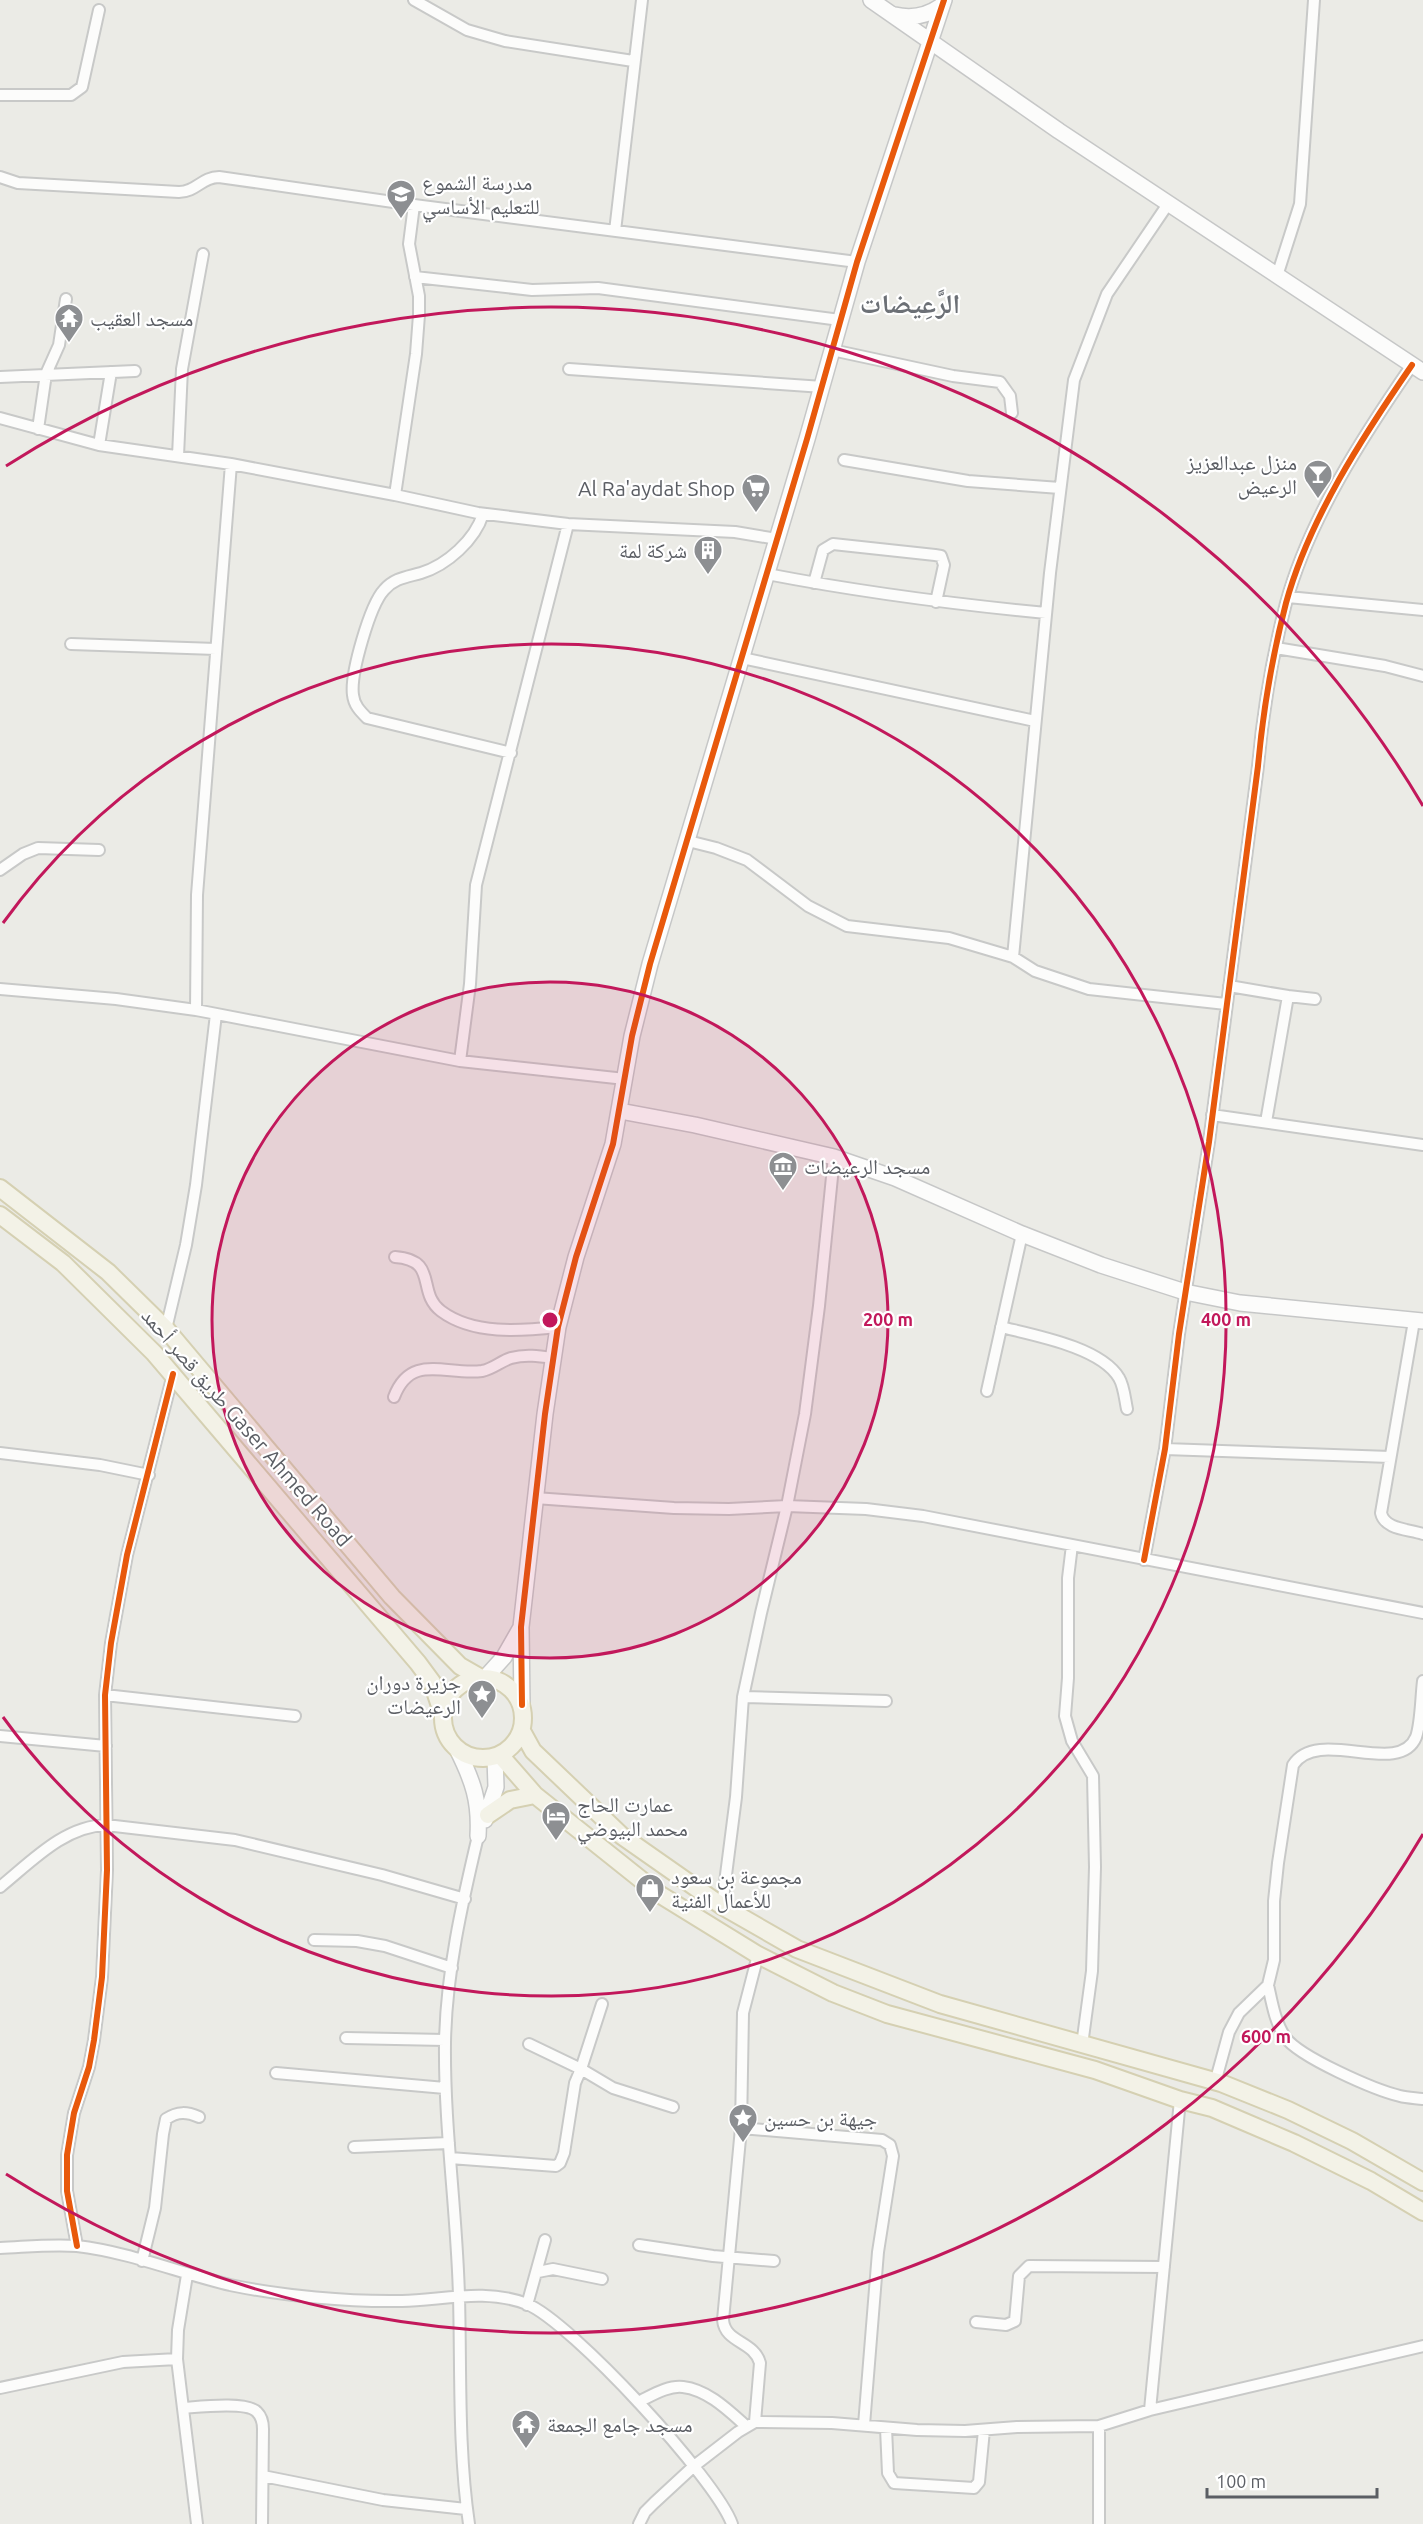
<svg xmlns="http://www.w3.org/2000/svg" width="1423" height="2524" font-family="Ubuntu,'Noto Naskh Arabic',sans-serif">
  <style>
    .lines { fill: none; stroke-linecap: round; stroke-linejoin: round }
    .street-casing { stroke: #c8c9c8; stroke-width: 14 }
    .secondary-casing { stroke: #c6c7c7; stroke-width: 18 }
    .primary-casing { stroke: #d5d0b2; stroke-width: 20 }
    .street { stroke: #fcfcfb; stroke-width: 10 }
    .secondary { stroke: #fcfcfb; stroke-width: 15 }
    .primary { stroke: #f3f2e7; stroke-width: 16 }
    .cycleway-casing { stroke: #fff; stroke-width: 10 }
    .cycleway { stroke: #e8590c; stroke-width: 6 }
    .ring { fill: none; stroke: #c2185b; stroke-width: 3 }
    .labels { text-anchor: middle; dominant-baseline: central; stroke-width: 4.5; stroke-linejoin: round; paint-order: stroke }
    .poi-label { font-size: 21px; fill: #5b5e64; stroke: #fff; text-anchor: start }
    .street-label { font-size: 21px; fill: #5b5e64; stroke: #fff }
    .district-label { font-size: 27px; font-weight: bold; fill: #6c7076; stroke: #fff }
    .centre { fill: #c2185b; stroke: #fff; stroke-width: 3 }
    .ring-label { font-size: 18px; text-anchor: middle; font-weight: bold; fill: #c2185b; stroke: #fff; stroke-width: 4.5; stroke-linejoin: round; paint-order: stroke }
  </style>
  <rect width="100%" height="100%" fill="#ebebe6"/>
  <g class="lines">
    <g class="street-casing">
      <path id="street" d="M414 0 467 30 505 41 633 61
        M0 95H71L82 87 99 10
        M0 177 18 183 179 192C196 192 202 177 219 177L414 205 857 262
        M615 231 642 0
        M1277 276 1300 204 1314 0
        M415 277 532 290 598 288 840 320
        M832 350 953 376 1000 382 1010 396 1012 413
        M569 369 823 387
        M0 377 135 371
        M0 418 99 445 231 464 395 495 478 513 568 524 735 532 777 539
        M38 429 46 374 59 345 66 299
        M99 445 111 372
        M178 456 182 369 203 254
        M844 460 968 481 1060 488
        M395 495 416 354 419 315V296L409 244 414 205
        M483 514C475 540 447 565 421 573 407 577 394 578 384 590 370 605 350 674 353 695 354 705 360 711 367 718L511 753
        M767 574C860 592 952 604 1046 613
        M814 583 823 550 833 544 935 555 941 556 944 565 936 602
        M1288 597 1423 610
        M71 644 216 649
        M1276 648 1385 666 1423 676
        M742 658 1035 721
        M688 841 716 848 747 860 808 906 847 926 949 938 1013 957 1035 971 1089 989 1226 1004
        M0 870 23 854 38 848 99 850
        M1013 957 1050 573 1074 380 1107 294 1168 204
        M1229 986 1288 996 1266 1122
        M0 989 116 999 196 1010 460 1061 625 1079
        M1288 996 1315 999
        M196 1010 197 895 231 464
        M460 1061 470 984 476 885 568 524
        M1212 1115 1423 1145
        M395 1257C439 1260 416 1292 441 1311 473 1335 520 1331 558 1327
        M1414 1321 1381 1513C1385 1530 1409 1529 1423 1534
        M1001 1327C1033 1335 1101 1347 1119 1378 1124 1386 1125 1400 1127 1409
        M166 1329 186 1245 196 1185 216 1014
        M987 1391 1022 1234
        M394 1397C411 1352 447 1376 482 1371 493 1369 501 1361 511 1358 525 1354 539 1356 553 1358
        M1165 1449 1390 1457
        M0 1453 100 1465 149 1475
        M535 1498 674 1508 729 1509 787 1506 866 1509 923 1516 1423 1613
        M1072 1545 1068 1578V1678L1065 1716 1072 1741 1093 1776 1095 1867 1092 1971 1082 2045
        M1144 1560 1165 1449 1179 1334 1209 1142 1258 766C1263 711 1272 657 1286 603 1309 519 1363 436 1412 365
        M105 1695 295 1716
        M743 1697 886 1701
        M0 1736 106 1746
        M0 1887C31 1862 64 1826 106 1825L235 1840 382 1875 465 1899
        M722 1906 736 1797 743 1697 761 1613 787 1506 805 1414 819 1306 834 1157
        M314 1940 357 1941 385 1946 452 1968
        M1268 1985C1272 2003 1275 2022 1285 2037 1299 2057 1375 2090 1400 2096 1407 2098 1416 2098 1423 2099
        M346 2038 445 2040
        M529 2044 581 2069 602 2004
        M276 2073 445 2088
        M1215 2083 1229 2032 1239 2013 1268 1985 1274 1960V1901L1278 1863 1293 1765C1318 1726 1399 1778 1416 1737 1421 1723 1421 1697 1423 1681
        M741 2128 882 2140 890 2145 893 2156 878 2252 864 2425
        M354 2147 449 2143
        M450 2158 556 2166 560 2163 564 2153 575 2083 581 2069 613 2088 673 2107
        M639 2245 713 2256 774 2261
        M77 2246 67 2191V2155L74 2113 89 2067 94 2040 102 1977 107 1870 105 1695 111 1643 127 1555 173 1374
        M0 2248C25 2247 51 2244 77 2246 129 2252 179 2273 230 2285 283 2296 348 2302 402 2301 443 2300 486 2288 527 2304 571 2322 716 2479 732 2524
        M142 2261 155 2208 163 2134 166 2119C178 2111 187 2112 199 2117
        M538 2272 553 2269 602 2279
        M187 2275 178 2330 177 2359 197 2524
        M527 2305 545 2240
        M976 2322 1006 2325 1015 2321 1019 2276 1029 2266 1164 2267
        M0 2388 123 2362 177 2359
        M638 2402C651 2396 668 2385 683 2387 708 2390 728 2410 746 2426
        M183 2408C198 2407 247 2401 257 2412 262 2417 263 2423 263 2429L262 2524
        M1150 2410 1180 2100
        M755 2422 760 2363C754 2341 725 2343 723 2320L741 2128 743 2013 758 1955
        M1099 2426V2524
        M886 2428 888 2473 894 2483 974 2488 979 2482 984 2430
        M263 2476 383 2500 466 2509
        M469 2524C458 2449 461 2372 459 2297 457 2212 444 2128 445 2043 446 1974 462 1903 478 1836
        M639 2524 645 2512 654 2503 694 2466 738 2432 755 2422 832 2423 917 2430 965 2431 1017 2427 1099 2426 1150 2410 1423 2346"/>
    </g>
    <g class="secondary-casing">
      <path id="secondary" d="M871 0 1059 131 1423 372
        M895 15C912 19 927 16 941 6
        M620 1111 695 1125 834 1157 895 1178 1022 1234 1101 1265 1185 1292 1240 1303 1423 1321
        M485 1678 504 1657 520 1629
        M522 1705 521 1627 545 1414 558 1327 576 1257 613 1144 632 1036 650 964 807 439 857 262 944 0
        M457 1749C473 1781 480 1801 478 1836
        M485 1820 496 1787 495 1757"/>
    </g>
    <g class="primary-casing">
      <path id="primary" d="M0 1188 108 1272 166 1329 392 1597 460 1666 481 1678
        M0 1215 63 1263 154 1353 418 1663 432 1682 443 1715
        M443 1718a40 40 0 1 1 80 0a40 40 0 1 1-80 0Z
        M522 1731 533 1751 622 1836 722 1906 797 1949 940 2004 1221 2083 1288 2110 1352 2141 1423 2182
        M500 1755 535 1795 659 1894 758 1955 833 1993 887 2014 1095 2070 1180 2100 1212 2108 1294 2143 1371 2181 1423 2212
        M488 1815 510 1800 535 1795"/>
    </g>
    <use href="#street" class="street"/>
    <use href="#secondary" class="secondary"/>
    <use href="#primary" class="primary"/>
    <g class="cycleway-casing">
      <path id="cycleway" d="M1144 1560 1165 1449 1179 1334 1209 1142 1258 766C1263 711 1272 657 1286 603 1309 519 1363 436 1412 365
        M522 1705 521 1627 545 1414 558 1327 576 1257 613 1144 632 1036 650 964 807 439 857 262 944 0
        M77 2246 67 2191V2155L74 2113 89 2067 94 2040 102 1977 107 1870 105 1695 111 1643 127 1555 173 1374"/>
    </g>
    <use href="#cycleway" class="cycleway"/>
  </g>
  <circle cx="550" cy="1320" r="338" fill="#c2185b" fill-opacity=".12"/>
  <g class="ring">
    <circle cx="550" cy="1320" r="338"/>
    <path d="M3 923A676 676 0 1 1 3 1717"/>
    <path d="M1423 1834A1013 1013 0 0 1 6 2174M6 466A1013 1013 0 0 1 1423 806"/>
  </g>
  <defs>
    <g id="school-pin" transform="scale(1.5)"><path d="M0 17L-7.5 6A9.5 9.5 0 1 1 7.5 6Z" fill="#8d8f92" stroke="#fff"/><path d="M0-5L7-2L0 1L-7-2ZM-4 1L0 2.5L4 1V4Q0 6-4 4Z" fill="#fff"/></g>
    <g id="temple-pin" transform="scale(1.5)"><path d="M0 17L-7.5 6A9.5 9.5 0 1 1 7.5 6Z" fill="#8d8f92" stroke="#fff"/><path d="M0-6L5-2H3V0L6.5 2.5H4V6H1.5V3h-3V6H-4V2.5H-6.5L-3 0V-2H-5Z" fill="#fff"/></g>
    <g id="bar-pin" transform="scale(1.5)"><path d="M0 17L-7.5 6A9.5 9.5 0 1 1 7.5 6Z" fill="#8d8f92" stroke="#fff"/><path d="M-6-5H6L.8 .8V4.5H3.5V6h-7V4.5H-.8V.8Z" fill="#fff"/></g>
    <g id="supermarket-pin" transform="scale(1.5)"><path d="M0 17L-7.5 6A9.5 9.5 0 1 1 7.5 6Z" fill="#8d8f92" stroke="#fff"/><path d="M-6-5.5h2.5l.6 2H6L4.5 2H-2.5L-4.4-4H-6ZM-1.5 3.2a1.3 1.3 0 1 0 .1 0ZM3 3.2a1.3 1.3 0 1 0 .1 0Z" fill="#fff"/></g>
    <g id="building-pin" transform="scale(1.5)"><path d="M0 17L-7.5 6A9.5 9.5 0 1 1 7.5 6Z" fill="#8d8f92" stroke="#fff"/><path d="M-4-6H4V6H1V3H-1V6H-4ZM-2.5-4.3h1.7v1.8h-1.7ZM.8-4.3h1.7v1.8H.8ZM-2.5-1h1.7V.8h-1.7ZM.8-1h1.7V.8H.8Z" fill="#fff"/></g>
    <g id="museum-pin" transform="scale(1.5)"><path d="M0 17L-7.5 6A9.5 9.5 0 1 1 7.5 6Z" fill="#8d8f92" stroke="#fff"/><path d="M0-6L6-3V-2H-6V-3ZM-5-1h2V3h-2ZM-1-1h2V3h-2ZM3-1h2V3H3ZM-6 4H6V6H-6Z" fill="#fff"/></g>
    <g id="sight-pin" transform="scale(1.5)"><path d="M0 17L-7.5 6A9.5 9.5 0 1 1 7.5 6Z" fill="#8d8f92" stroke="#fff"/><path d="M0-6L1.8-2.2L6-1.7L2.9 1.2L3.7 5.4L0 3.3L-3.7 5.4L-2.9 1.2L-6-1.7L-1.8-2.2Z" fill="#fff"/></g>
    <g id="hotel-pin" transform="scale(1.5)"><path d="M0 17L-7.5 6A9.5 9.5 0 1 1 7.5 6Z" fill="#8d8f92" stroke="#fff"/><path d="M-6-4.5h1.5V1H6V5H4.5V3h-9V5H-6ZM-4 0a1.8 1.8 0 1 1 3.6 0ZM.5 0V-2.5h3Q6-2.5 6 0Z" fill="#fff"/></g>
    <g id="shop-pin" transform="scale(1.5)"><path d="M0 17L-7.5 6A9.5 9.5 0 1 1 7.5 6Z" fill="#8d8f92" stroke="#fff"/><path d="M-5-2.5h2.3a2.7 3.5 0 0 1 5.4 0H5L5.5 6h-11ZM-1.5-2.5h3a1.5 2.3 0 0 0-3 0Z" fill="#fff"/></g>
  </defs>
  <g fill-rule="evenodd">
    <use href="#school-pin" x="401" y="194"/>
    <use href="#temple-pin" x="69" y="318"/>
    <use href="#bar-pin" x="1318" y="474"/>
    <use href="#supermarket-pin" x="756" y="488"/>
    <use href="#building-pin" x="708" y="550"/>
    <use href="#museum-pin" x="783" y="1166"/>
    <use href="#sight-pin" x="482" y="1694"/>
    <use href="#hotel-pin" x="556" y="1816"/>
    <use href="#shop-pin" x="650" y="1888"/>
    <use href="#sight-pin" x="743" y="2118"/>
    <use href="#temple-pin" x="526" y="2424"/>
  </g>
  <g class="labels">
    <g class="poi-label">
      <text x="422" y="182">مدرسة الشموع<tspan x="422" dy="24">للتعليم الأساسي</tspan></text>
      <text x="90" y="318">مسجد العقيب</text>
      <text x="1297" y="462" text-anchor="end">منزل عبدالعزيز<tspan x="1297" dy="24">الرعيض</tspan></text>
      <text x="735" y="488" text-anchor="end">Al Ra'aydat Shop</text>
      <text x="687" y="550" text-anchor="end">شركة لمة</text>
      <text x="804" y="1166">مسجد الرعيضات</text>
      <text x="461" y="1682" text-anchor="end">جزيرة دوران<tspan x="461" dy="24">الرعيضات</tspan></text>
      <text x="577" y="1804">عمارت الحاج<tspan x="577" dy="24">محمد البيوضي</tspan></text>
      <text x="671" y="1876">مجموعة بن سعود<tspan x="671" dy="24">للأعمال الفنية</tspan></text>
      <text x="764" y="2118">جيهة بن حسين</text>
      <text x="547" y="2424">مسجد جامع الجمعة</text>
    </g>
    <g class="street-label">
      <text transform="translate(247 1427) rotate(49)">طريق قصر أحمد Gaser Ahmed Road</text>
    </g>
    <g class="district-label">
      <text x="910" y="303">الرَّعِيضات</text>
    </g>
  </g>
  <circle cx="550" cy="1320" r="9" class="centre"/>
  <g class="ring-label">
    <text x="888" y="1326">200 m</text>
    <text x="1226" y="1326">400 m</text>
    <text x="1266" y="2043">600 m</text>
  </g>
  <path d="M1207 2488v9h170v-9" fill="none" stroke="#5b5e64" stroke-width="3"/>
  <text x="1216" y="2488" font-size="18" fill="#5b5e64" stroke="#ffffff" stroke-width="4.5" paint-order="stroke">100 m</text>
</svg>
